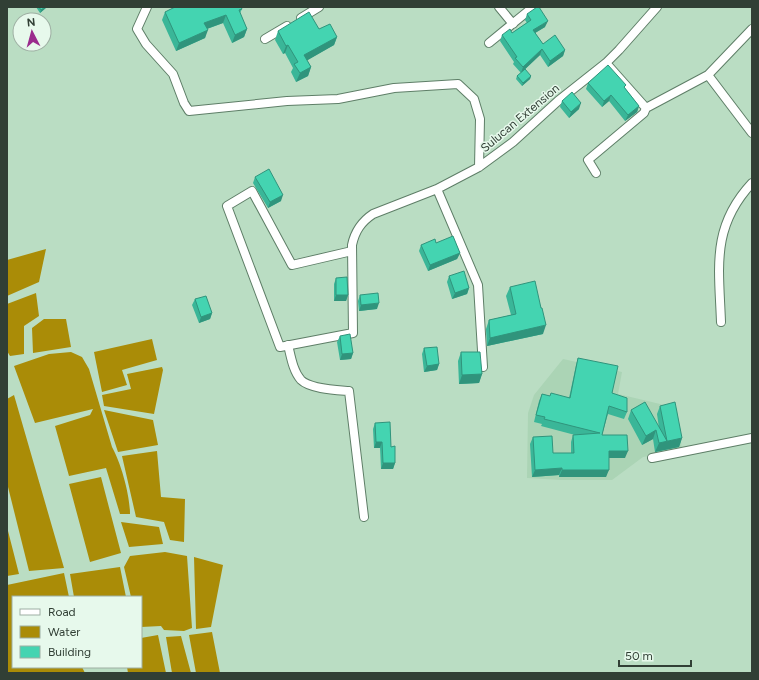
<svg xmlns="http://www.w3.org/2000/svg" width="759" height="680" font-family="Figtree,sans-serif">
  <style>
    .built { fill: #abd4b5 }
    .water { fill: #aa8c07 }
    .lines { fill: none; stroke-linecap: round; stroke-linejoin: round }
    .minor-casing { stroke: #5e7e67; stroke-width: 10 }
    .minor { stroke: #fff; stroke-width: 8 }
    .wall { fill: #3ab698 }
    .shaded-wall { fill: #30947c }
    .building { fill: #44d4b1; stroke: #30947c }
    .labels { text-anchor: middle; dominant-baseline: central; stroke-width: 3; stroke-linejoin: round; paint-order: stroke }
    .street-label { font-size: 12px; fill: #313f35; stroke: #e7f9ec }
  </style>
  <rect width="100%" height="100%" fill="#baddc3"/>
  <path class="built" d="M563 359 622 372 618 394 677 408 682 450 643 457 612 480H561L527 478 528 413 534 395Z"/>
  <path class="water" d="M46 249 39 282 7 296V260Z
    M36 293 39 316 24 326V354L10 356 7 351V304Z
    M44 319H66L71 347 33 353 32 328Z
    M152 339 157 360 122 370 127 385 102 392 94 352Z
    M71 352 82 357 89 369 112 447C121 463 130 495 130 514H120L106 468 69 476 55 426 90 415 93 409 35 423 14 366 49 354Z
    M162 367 163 370 154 414 104 406 102 395 131 389 127 374Z
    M14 395 64 568 29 571 7 483V399Z
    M104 410 153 420 158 445 118 452Z
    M157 451 161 497 185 499 184 542 170 540 164 522 136 517 122 456Z
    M101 477 121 553 90 562 69 484Z
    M121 522 159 527 163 544 129 547Z
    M7 527 19 574 7 576Z
    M165 552 187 556 192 628 184 631 164 630 161 626 141 627V597H131L124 567 130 556Z
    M194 557 223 565 211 627 196 629Z
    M120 567 126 597H74L70 574Z
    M64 573 69 597H13V667H82L85 673H7V585Z
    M212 632 220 673H196L189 635Z
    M158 635 166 673H128L127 667H141V638Z
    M181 636 191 673H172L166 637Z"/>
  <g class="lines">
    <g class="minor-casing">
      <path id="minor" d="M147 7 137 29 146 44 173 74 184 103 189 111 287 101 338 99 394 88 458 84 474 99 480 119 479 167
        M499 7 513 24
        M301 18 319 7
        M265 39 287 26
        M489 43 533 7
        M708 75 752 133
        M646 108 708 75 752 29
        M596 173 588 160 644 113 646 108 606 63
        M437 189 478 285 483 367
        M352 251 292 265 252 191 227 206 280 347 353 333 352 245C355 231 361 222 373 214L437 189 479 167 513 142 558 101 606 63 619 50 657 7
        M721 322C719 267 711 227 752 183
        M288 345C291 357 293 371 301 380 310 389 337 390 349 391L364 517
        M652 458 752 438"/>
    </g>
    <use href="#minor" class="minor"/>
  </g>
  <path class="wall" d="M36 7H47L40 13Z
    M241 8 242 9 240 13 247 29 244 37 232 43 223 23 207 29 205 38 176 51 162 20 165 12Z
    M527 14 545 27 535 33 543 44 565 50 563 56 548 67 540 55 521 73 513 64 514 62 500 41 502 35 512 33 527 23 525 20Z
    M278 31 337 37 334 45 307 60 311 67 308 76 296 82 291 72 293 68 285 53 283 54 275 40Z
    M517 76H531L530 79 522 86 516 79Z
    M588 83 625 88 639 106 637 112 625 121 609 101 602 107 586 89Z
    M562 101 579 109 569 118 560 107Z
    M255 177 281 201 268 208 253 183Z
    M436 243 460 253 457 259 428 271 419 251 421 245Z
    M449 276 469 288 467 294 452 299 447 282Z
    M336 278 348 295 346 301H334V284Z
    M510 287 543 334 487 346 486 329 489 320 511 315 506 296Z
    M360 295 377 309 359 311 358 301Z
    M195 299 212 313 210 319 199 323 192 305Z
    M340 336 353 353 351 359 340 360 337 342Z
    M424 348 439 364 437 370 424 372 422 354Z
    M461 352 482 374 479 383 459 384 458 361Z
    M578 358 612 393 627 412 624 419 608 414 602 435 625 458H609L606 477H559V475L532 477 530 444 533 437 553 453H571V442L573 435H575L541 426 542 424 534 422 539 401 542 394 550 396 569 398 576 365Z
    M660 406 682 438 679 447 655 452 653 439 642 445 628 419 631 410 659 428 657 414Z
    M375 423 391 447 395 463 393 469H381L380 448H374L373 429Z"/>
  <path class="shaded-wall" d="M45 7H47L40 13 41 10Z
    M226 15 223 23 201 31 204 23Z
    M548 21 545 27 530 36 533 30Z
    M247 29 244 37 232 43 235 35Z
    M208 30 205 38 176 51 179 43Z
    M337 37 334 45 301 64 304 55Z
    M288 45 285 53 283 54 286 46Z
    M542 49 540 55 521 73 523 67Z
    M565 50 563 56 548 67 550 61Z
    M311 67 308 76 296 82 300 73Z
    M531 76 530 79 522 86 523 83Z
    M611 95 609 101 602 107 604 101Z
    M581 103 579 109 569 118 571 112Z
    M639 106 637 112 625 121 628 115Z
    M283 195 281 201 268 208 270 202Z
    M460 253 457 259 428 271 430 265Z
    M469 288 467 294 452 299 455 293Z
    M336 295H348L346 301H334Z
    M379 303 377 309 359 311 361 305Z
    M212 313 210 319 199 323 201 317Z
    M546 325 543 334 487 346 490 338Z
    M353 353 351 359 340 360 342 354Z
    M439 364 437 370 424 372 427 366Z
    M482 374 479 383 459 384 462 375Z
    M656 430 653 439 642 445 646 436Z
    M682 438 679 447 655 452 659 443Z
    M376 442H382L380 448H374Z
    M609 451H628L625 458H606Z
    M383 463H395L393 469H381Z
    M562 468 559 475 532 477 535 470Z
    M562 470H609L606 477H559Z"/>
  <path class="building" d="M39 7H45L41 10Z
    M175 7H241L242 9 239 10 247 29 235 35 226 15 204 23 208 30 179 43 165 12Z
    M537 7H539L548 21 533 30 543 44 555 35 565 50 550 61 542 49 523 67 515 58 517 57 502 35 510 29 512 33 531 20 527 14Z
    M309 12 319 29 330 24 337 37 304 55 311 67 300 73 294 64 298 62 288 45 286 46 278 31Z
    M608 65 626 85 624 87 639 106 628 115 611 95 604 101 588 83Z
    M525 69 531 76 523 83 517 76Z
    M572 92 581 103 571 112 562 101Z
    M269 169 283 195 270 202 255 177Z
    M453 236 460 253 430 265 421 245 435 239 436 243Z
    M464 271 469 288 455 293 449 276Z
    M347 277 348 295H336V278Z
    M535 281 541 308H542L546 325 490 338 489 320 516 314 510 287Z
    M378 293 379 303 361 305 360 295Z
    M206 296 212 313 201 317 195 299Z
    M350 334 353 353 342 354 340 336Z
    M437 347 439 364 427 366 424 348Z
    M461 352H480L482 374 462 375Z
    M578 358 618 366 612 393 627 398V412L609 406 602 435H627L628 451H609V470H562V468L535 470 533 437 552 436 553 453H574L573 435 600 433 544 419 545 417 536 415 542 394 550 396 551 393 570 398Z
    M645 402 667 441 660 406 675 402 682 438 659 443 656 430 646 436 631 410Z
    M390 422 391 447 395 446V463H383L382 442H376L375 423Z"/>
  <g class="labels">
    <g class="street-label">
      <text transform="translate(520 118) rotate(-40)">Sulucan Extension</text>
    </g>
  </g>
  <rect width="759" height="680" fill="none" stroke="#313f35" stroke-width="16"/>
  <rect x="12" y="596" width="130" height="72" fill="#e7f9ec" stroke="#9eafa3"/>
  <rect x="20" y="609" width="20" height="6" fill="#ffffff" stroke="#9eafa3"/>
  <text x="48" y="616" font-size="12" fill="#313f35">Road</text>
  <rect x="20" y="626" width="20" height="12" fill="#aa8c07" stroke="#9eafa3"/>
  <text x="48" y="636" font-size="12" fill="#313f35">Water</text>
  <rect x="20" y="646" width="20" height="12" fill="#44d4b1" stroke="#9eafa3"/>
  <text x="48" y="656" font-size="12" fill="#313f35">Building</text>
  <g transform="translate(32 32) rotate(354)"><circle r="19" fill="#e7f9ec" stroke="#9eafa3"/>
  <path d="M0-3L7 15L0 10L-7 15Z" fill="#9a2c8d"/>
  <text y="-6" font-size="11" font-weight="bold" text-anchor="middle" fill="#313f35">N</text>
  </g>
  <path d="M619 660v6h72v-6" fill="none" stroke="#313f35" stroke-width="2"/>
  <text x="625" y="660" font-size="12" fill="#313f35" stroke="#e7f9ec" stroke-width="3" paint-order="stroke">50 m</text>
</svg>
